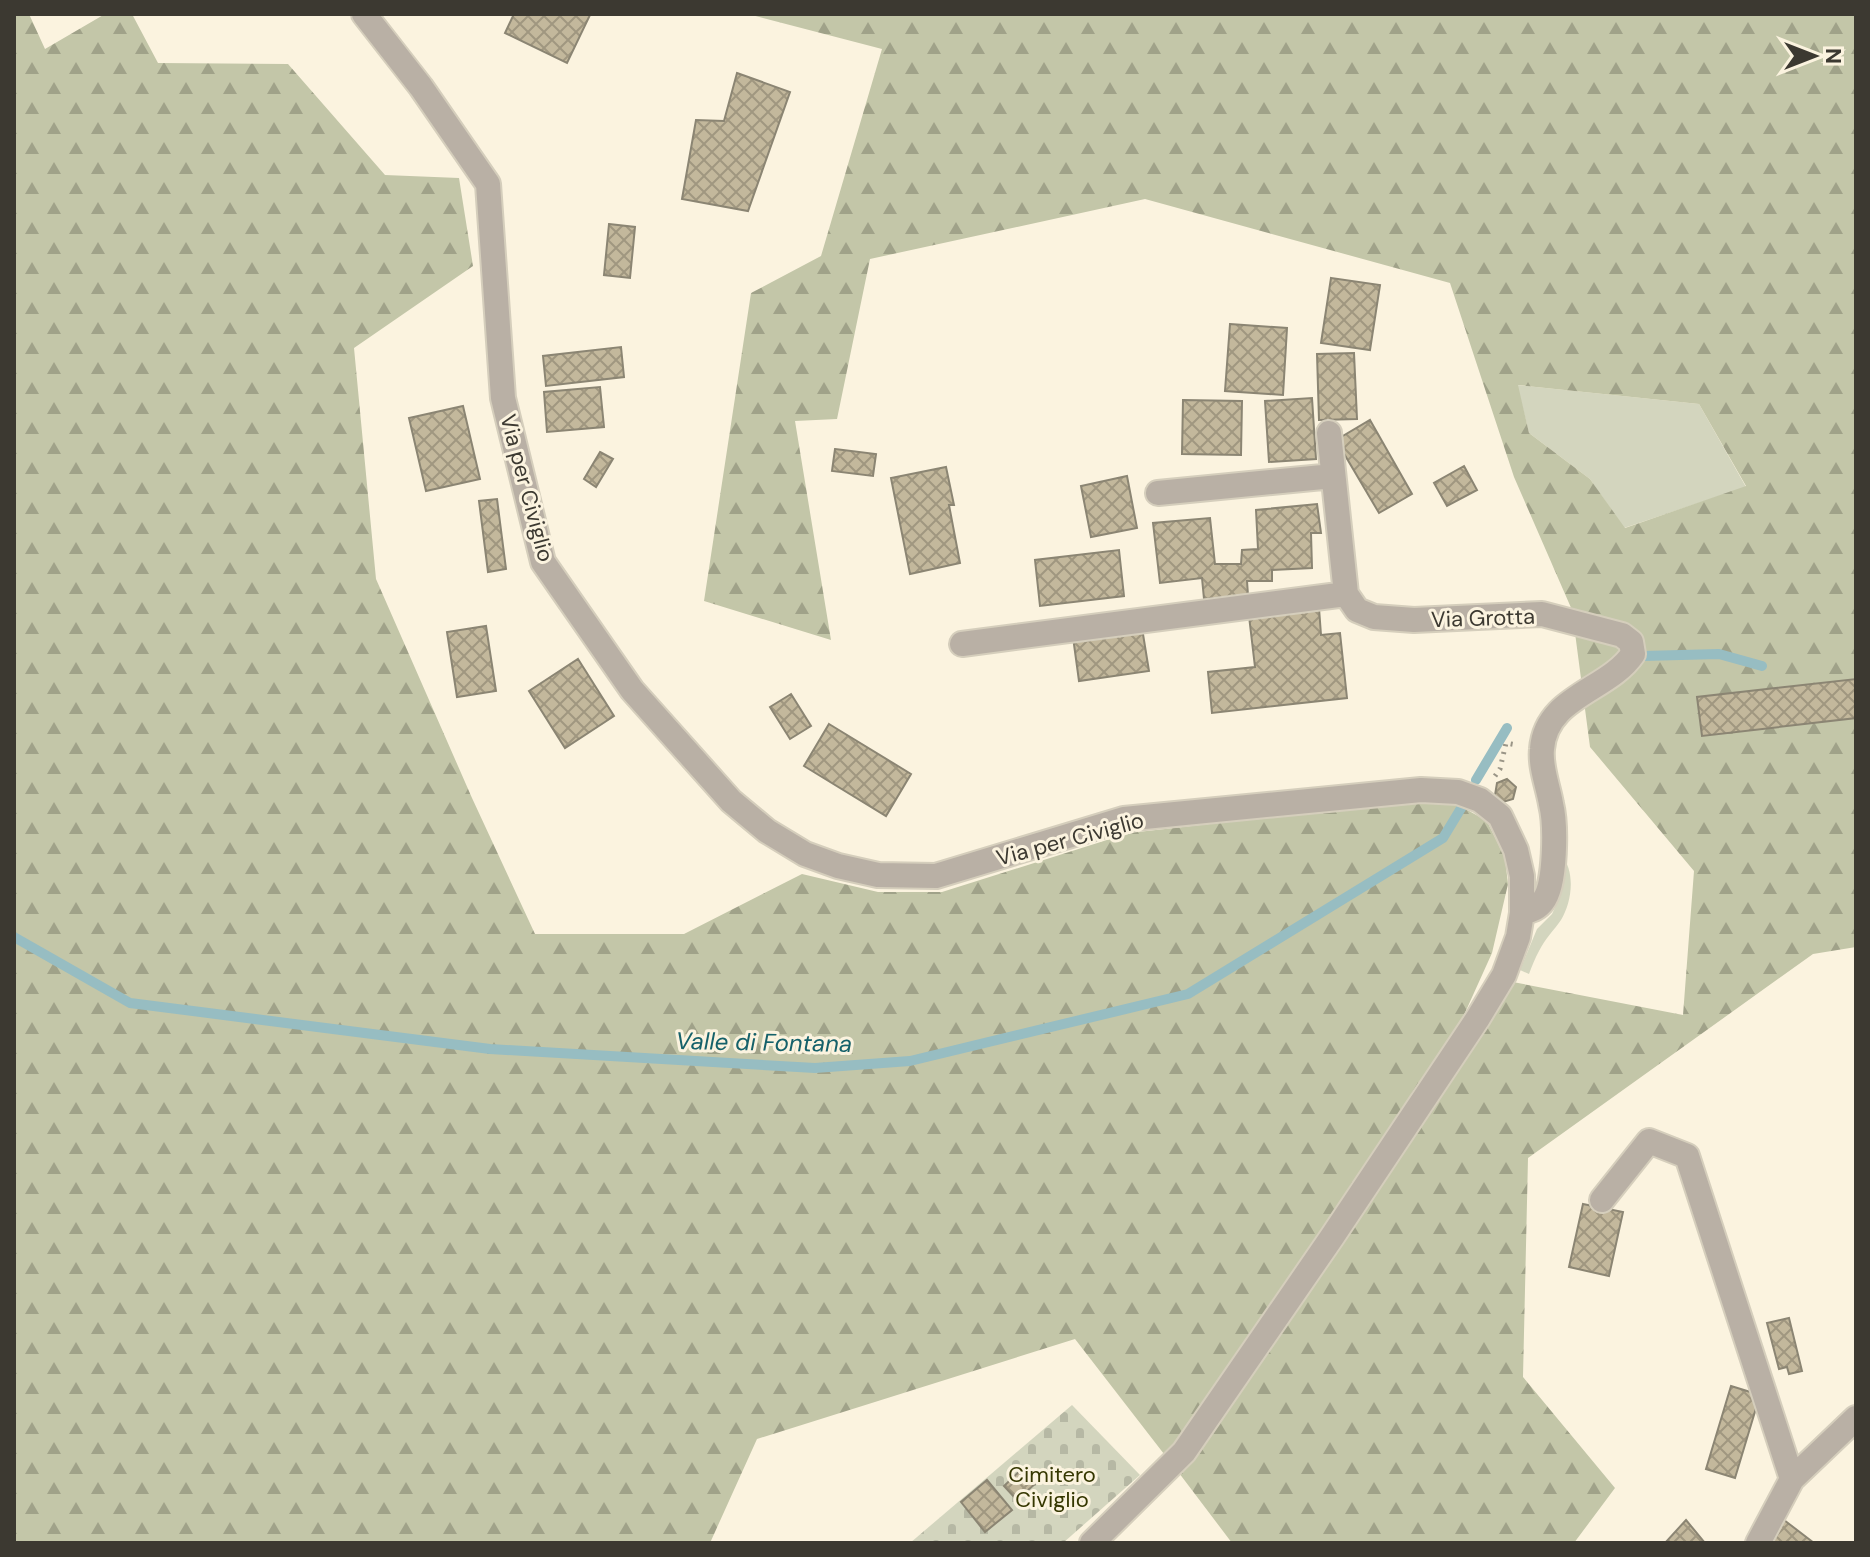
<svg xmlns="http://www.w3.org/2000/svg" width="1870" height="1557" font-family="'DM Sans',sans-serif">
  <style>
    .grass { fill: #d3d5be }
    .forest { fill: url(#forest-firs); fill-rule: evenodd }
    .cemetery { fill: url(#cemetery-stones) }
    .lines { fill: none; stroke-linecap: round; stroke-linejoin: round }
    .stream { stroke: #97bdc2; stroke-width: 10 }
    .building { fill: url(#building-cross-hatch); stroke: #8b8573; stroke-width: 2 }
    .street-casing { stroke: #d5cebc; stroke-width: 28 }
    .path { stroke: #9a9587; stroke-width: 5; stroke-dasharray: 2 6; stroke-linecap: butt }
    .street { stroke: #b9b0a5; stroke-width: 24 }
    .labels { text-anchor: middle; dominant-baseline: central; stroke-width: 6; stroke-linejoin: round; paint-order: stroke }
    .street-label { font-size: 22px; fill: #3c3931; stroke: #fbf3df }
    .park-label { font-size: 22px; fill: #353701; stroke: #fbf3df }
    .water-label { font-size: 24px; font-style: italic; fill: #15616a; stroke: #fbf3df }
  </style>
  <defs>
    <pattern id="forest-firs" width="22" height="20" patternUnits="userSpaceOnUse" patternTransform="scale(2)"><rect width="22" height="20" fill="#c3c6a8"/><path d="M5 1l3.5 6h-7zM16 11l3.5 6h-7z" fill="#a0a289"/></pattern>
    <pattern id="cemetery-stones" width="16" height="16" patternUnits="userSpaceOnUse" patternTransform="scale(2)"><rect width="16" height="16" fill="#d3d5be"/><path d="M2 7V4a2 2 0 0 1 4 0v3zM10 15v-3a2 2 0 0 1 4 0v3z" fill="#b6b8a4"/></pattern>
    <pattern id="building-cross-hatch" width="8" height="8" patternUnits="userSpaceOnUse" patternTransform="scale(2)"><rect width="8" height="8" fill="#c3b89c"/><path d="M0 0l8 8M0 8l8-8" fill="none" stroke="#a09780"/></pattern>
  </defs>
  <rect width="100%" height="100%" fill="#fbf3df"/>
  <path class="grass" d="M1517 385 1699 404 1746 487 1624 528 1590 479 1529 433Z
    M1561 855C1576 871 1572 902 1561 920 1554 930 1545 939 1539 951 1535 958 1532 966 1529 974L1520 970 1537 929 1552 914 1560 897 1564 874Z"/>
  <path class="forest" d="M14 14H29L45 49 105 14H132L158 63 288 64 385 175 459 178 473 266 354 348 376 579 472 798 535 934H684L802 874 878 892H942L1129 833 1423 800 1453 802 1487 821 1505 858 1508 884 1492 953 1464 1015 1323 1233 1178 1441 1164 1454 1075 1339 757 1439 710 1543H14Z
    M748 14H1856V947L1813 954 1528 1158 1523 1377 1615 1488 1574 1543H1232L1179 1473 1513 982 1683 1015 1694 871 1590 747 1572 610 1514 477 1450 283 1145 199 870 259 837 419 795 421 831 640 704 601 751 293 821 256 882 49ZM1518 385 1699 404 1746 486 1625 528 1590 479 1529 433Z"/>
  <path class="cemetery" d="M1072 1405 1140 1475 1063 1543H910Z"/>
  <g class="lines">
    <path class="stream" d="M1643 656 1719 654 1762 666
      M1476 780 1507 728
      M14 937 130 1003 490 1049 815 1068 910 1061 1188 994 1443 838 1463 805"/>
  </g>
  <path class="building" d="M514 14H588L590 15 567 63 505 33Z
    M737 73 790 92 748 211 682 199 696 120 724 121Z
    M609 224 635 227 630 278 604 275Z
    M1331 278 1380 285 1370 350 1321 343Z
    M1230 324 1287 328 1283 395 1225 391Z
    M621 347 624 377 546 386 543 356Z
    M1354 353 1357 419 1319 420 1317 354Z
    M600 387 604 427 547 432 544 392Z
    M1312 398 1316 459 1269 462 1265 401Z
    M1183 400 1242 401 1241 455 1182 454Z
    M463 406 480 479 426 491 409 418Z
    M1370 420 1412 494 1379 513 1336 440Z
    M835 449 876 454 873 476 832 471Z
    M600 452 613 459 596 487 584 479Z
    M1464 466 1477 490 1447 506 1434 483Z
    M946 467 954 505H949L960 563 910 574 891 478Z
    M1127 476 1137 528 1091 537 1081 486Z
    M497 499 506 569 488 572 479 501Z
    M1317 504 1321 533H1311L1312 568 1272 570V581H1247L1248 595 1204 599 1202 578 1160 583 1153 523 1210 518 1215 564H1241L1242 550 1258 549 1256 510Z
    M1119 550 1124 596 1040 606 1035 560Z
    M1319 608 1321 635 1340 633 1347 698 1212 713 1208 672 1255 667 1249 616Z
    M486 626 496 691 457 697 447 632Z
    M1142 628 1149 671 1079 681 1073 637Z
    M578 659 614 716 565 748 529 691Z
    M1856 679V718L1702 736 1697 697Z
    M791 694 811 726 790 739 770 707Z
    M829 724 911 774 886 816 804 766Z
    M1507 779 1516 787 1513 799 1503 802 1495 795 1497 783Z
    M1583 1204 1623 1212 1609 1276 1569 1267Z
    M1789 1318 1802 1371 1789 1374 1787 1367 1779 1369 1767 1323Z
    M1731 1386 1760 1395 1735 1478 1706 1469Z
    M1023 1468 1036 1483 1017 1500 1004 1486Z
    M987 1480 1012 1510 985 1532 961 1502Z
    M1686 1520 1705 1543H1665Z
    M1784 1520 1814 1543H1772Z"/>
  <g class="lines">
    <g class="street-casing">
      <path id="street" d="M364 14 421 87 488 184 503 398 543 562 632 690 731 801 767 831 805 854 838 866 878 875 936 876 1124 819 1421 790 1458 792 1480 800 1500 816 1516 850 1522 876V913L1518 937 1504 975 1478 1018 1332 1237 1184 1452 1092 1543
        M1329 433 1346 594 1357 610 1374 617 1414 620 1542 614 1622 635 1631 642 1633 654C1608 691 1546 696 1542 749 1540 767 1548 786 1551 804 1556 824 1556 885 1543 901 1537 909 1531 910 1522 913
        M1158 493 1333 476
        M962 644 1346 594
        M1602 1200 1649 1141 1687 1156 1792 1479
        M1758 1543 1792 1479 1856 1418"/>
    </g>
    <path class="path" d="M1495 776 1500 769 1506 743 1517 745"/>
    <use href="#street" class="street"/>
  </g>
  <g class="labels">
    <g class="street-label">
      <text transform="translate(527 488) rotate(75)">Via per Civiglio</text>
      <text transform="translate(1483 618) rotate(-2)">Via Grotta</text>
      <text transform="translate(1070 839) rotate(-15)">Via per Civiglio</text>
    </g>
    <g class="park-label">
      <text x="1052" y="1474">Cimitero<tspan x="1052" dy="25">Civiglio</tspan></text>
    </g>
    <g class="water-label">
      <text transform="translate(764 1042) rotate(1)">Valle di Fontana</text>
    </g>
  </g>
  <rect width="1870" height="1557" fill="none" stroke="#3c3931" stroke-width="32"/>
  <g transform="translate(1814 56) rotate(90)" stroke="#fbf3df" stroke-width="6" paint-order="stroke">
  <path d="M0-6L14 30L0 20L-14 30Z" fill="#3c3931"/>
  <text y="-12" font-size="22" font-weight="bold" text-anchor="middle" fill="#3c3931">N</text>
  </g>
</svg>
